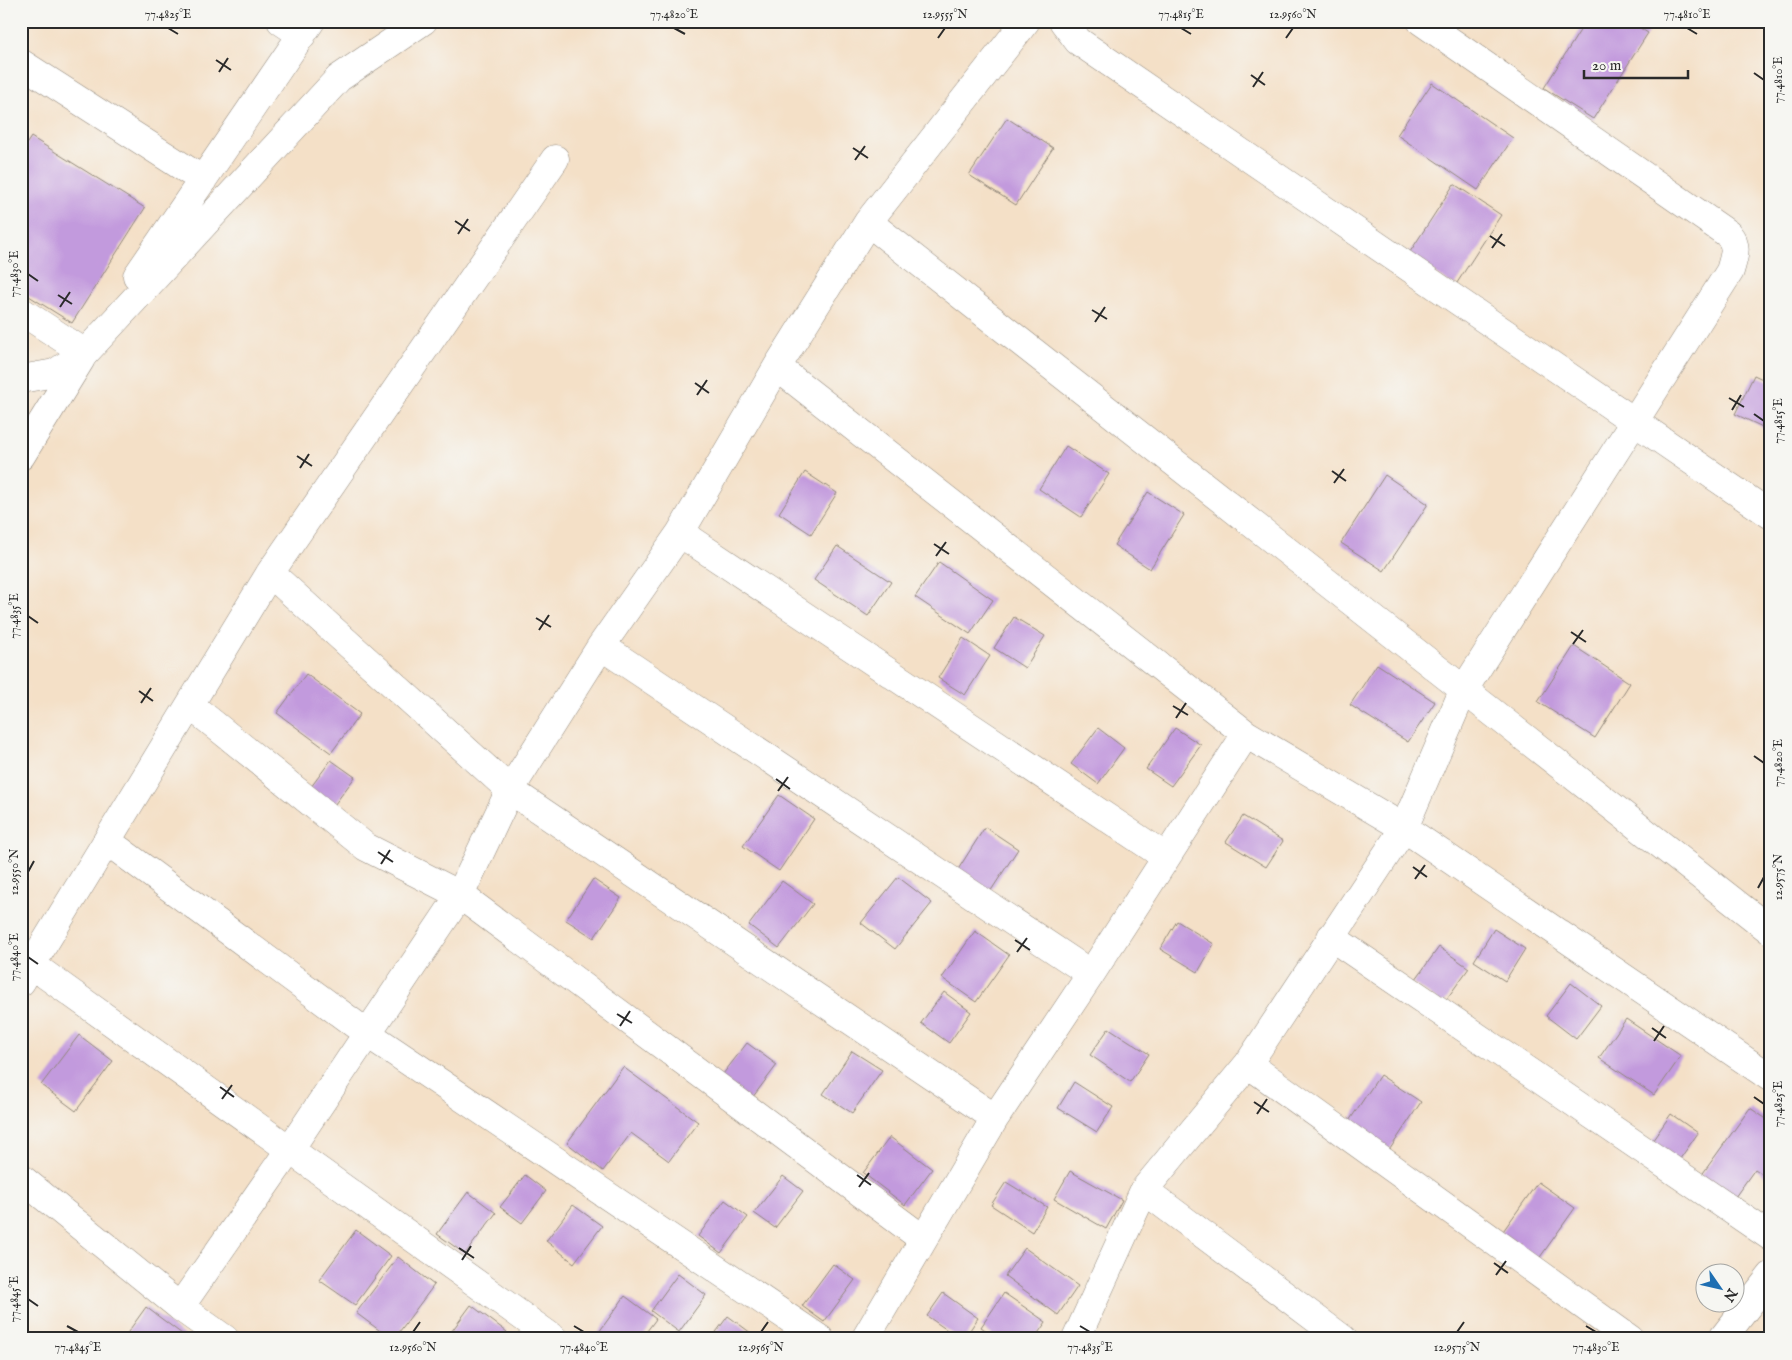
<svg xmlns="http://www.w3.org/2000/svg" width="1792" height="1360" font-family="'IM FELL English',serif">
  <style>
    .building { fill: #c29add }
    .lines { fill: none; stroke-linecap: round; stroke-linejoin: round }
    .minor-casing { stroke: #908679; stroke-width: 29 }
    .minor { stroke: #fff; stroke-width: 28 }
    .ticks { fill: none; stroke: #2b2b2b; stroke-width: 2 }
    .neatline { fill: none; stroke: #2b2b2b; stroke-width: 2 }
    .ticks-label { font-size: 12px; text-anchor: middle; fill: #2b2b2b }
  </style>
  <rect width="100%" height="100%" fill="#f6f6f2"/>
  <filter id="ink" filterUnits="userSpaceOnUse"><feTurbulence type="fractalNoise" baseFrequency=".02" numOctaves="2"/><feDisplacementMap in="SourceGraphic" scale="10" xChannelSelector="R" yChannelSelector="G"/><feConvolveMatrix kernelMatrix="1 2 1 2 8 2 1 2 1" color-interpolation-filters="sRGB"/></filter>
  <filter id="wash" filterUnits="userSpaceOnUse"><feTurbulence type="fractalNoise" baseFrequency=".0096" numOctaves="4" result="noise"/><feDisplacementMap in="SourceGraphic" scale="20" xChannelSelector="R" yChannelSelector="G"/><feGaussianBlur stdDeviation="1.12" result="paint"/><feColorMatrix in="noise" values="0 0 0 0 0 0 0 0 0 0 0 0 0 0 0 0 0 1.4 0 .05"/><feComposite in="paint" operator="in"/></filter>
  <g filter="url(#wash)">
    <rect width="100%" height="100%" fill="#f4e0c7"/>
    <g id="blocks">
      <path class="building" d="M1586 21H1629L1648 33 1593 119 1544 88Z
        M1432 83 1513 138 1478 190 1397 135Z
        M1007 118 1053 148 1016 205 969 175Z
        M31 137 145 208 72 323 21 291V152Z
        M1454 184 1501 215 1455 286 1408 255Z
        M1754 375 1771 383V431L1735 414Z
        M1066 446 1109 474 1081 517 1039 489Z
        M805 472 837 493 811 534 779 513Z
        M1385 475 1428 504 1384 571 1341 543Z
        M1148 492 1184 515 1150 569 1114 545Z
        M837 546 891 582 868 616 814 580Z
        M939 562 993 600 970 634 915 597Z
        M1014 617 1045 636 1025 668 994 648Z
        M963 638 990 656 965 695 938 678Z
        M1574 646 1630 683 1595 738 1538 702Z
        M1377 664 1435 702 1408 742 1350 705Z
        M306 674 360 714 331 753 277 713Z
        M1098 728 1124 748 1098 784 1071 764Z
        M1175 728 1201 745 1171 786 1146 769Z
        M331 760 355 777 329 812 305 795Z
        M779 795 814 819 779 871 743 846Z
        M1243 816 1283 841 1266 867 1226 842Z
        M985 827 1018 849 990 892 957 871Z
        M898 877 932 903 895 949 861 923Z
        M593 879 621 898 594 938 566 920Z
        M782 881 813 904 779 948 749 925Z
        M1177 921 1214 944 1198 972 1160 949Z
        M1494 929 1525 949 1505 981 1474 961Z
        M975 931 1009 955 976 1002 942 978Z
        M1439 947 1469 968 1443 1004 1413 983Z
        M1571 983 1601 1006 1576 1039 1546 1016Z
        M944 992 971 1012 949 1043 921 1023Z
        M1626 1019 1681 1056 1654 1095 1599 1058Z
        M1109 1028 1149 1054 1130 1082 1090 1055Z
        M79 1035 113 1061 76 1111 41 1085Z
        M747 1043 777 1065 746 1106 716 1083Z
        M852 1051 882 1070 852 1113 823 1094Z
        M623 1067 698 1122 669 1161 631 1133 603 1171 567 1143Z
        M1380 1075 1421 1102 1386 1155 1345 1127Z
        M1074 1082 1113 1107 1097 1132 1058 1108Z
        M1750 1108 1771 1122V1180L1755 1169 1730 1204 1698 1180Z
        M1671 1114 1698 1133 1675 1166 1648 1147Z
        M890 1137 932 1169 905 1205 863 1173Z
        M1070 1171 1122 1200 1106 1229 1054 1199Z
        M525 1175 546 1191 522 1223 500 1207Z
        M783 1176 803 1191 775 1228 754 1213Z
        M1006 1182 1047 1207 1032 1232 991 1205Z
        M1538 1182 1575 1208 1538 1260 1501 1234Z
        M468 1192 496 1213 465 1254 437 1234Z
        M725 1200 748 1217 721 1253 698 1236Z
        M573 1205 602 1226 574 1263 546 1241Z
        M356 1230 391 1256 355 1305 319 1280Z
        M1025 1248 1078 1286 1058 1315 1005 1276Z
        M398 1257 434 1285 394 1339H391L356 1313Z
        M833 1264 855 1280 824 1322 802 1306Z
        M678 1274 706 1295 679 1332 651 1311Z
        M943 1293 978 1318 964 1339H960L927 1316Z
        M1004 1293 1046 1322 1034 1339H998L981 1327Z
        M625 1296 656 1319 641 1339H594Z
        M471 1305 507 1332 502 1339H446Z
        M146 1307 186 1337 185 1339H123Z
        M728 1316 755 1336 753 1339H711Z"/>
    </g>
  </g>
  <g filter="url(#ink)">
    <use href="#blocks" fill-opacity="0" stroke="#908679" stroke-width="1"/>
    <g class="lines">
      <g class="minor-casing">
        <path id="minor" d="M281 21 302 35
          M1063 21 1078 41 1771 515
          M21 63 203 180
          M868 222 1771 931
          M137 276 311 21
          M21 311 85 353
          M777 367 1246 734 1404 828 1771 1078
          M21 379 55 373 85 353 339 78 423 21
          M21 456 81 359
          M680 533 1166 857
          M601 646 1091 974
          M190 705 366 847 460 895 923 1239
          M107 841 368 1034 820 1339
          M1331 937 1771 1237
          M32 965 554 1339
          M21 982 270 573 555 159
          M1248 1064 1630 1339
          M995 1118 510 790 601 646 680 533 777 367 868 222 1026 21
          M21 1178 180 1307 225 1339
          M1144 1190 1343 1339
          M180 1307 290 1149 460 895 510 790 270 573
          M865 1339 995 1118 1091 974 1246 734
          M1076 1339 1144 1190 1248 1064 1404 828 1463 691 1730 271C1734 256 1739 247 1728 234L1421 21
          M1722 1339 1771 1276"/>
      </g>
      <use href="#minor" class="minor"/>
    </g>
  </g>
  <path class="ticks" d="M168 28 178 34M674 28 685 34M1181 28 1191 34M1687 28 1697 34M938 38 945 28M1286 38 1293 28M216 60 231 70M219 72 228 58M1754 73 1764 80M1251 75 1265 85M1253 87 1263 72M853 148 868 158M855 160 865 146M455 221 470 231M458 234 468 219M1490 236 1505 246M1492 248 1502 234M28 274 38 281M58 295 72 304M60 307 70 292M1092 310 1107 319M1095 322 1105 307M695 383 709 393M697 395 707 380M1729 398 1744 407M1732 410 1741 395M1754 414 1764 421M297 456 312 466M300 468 309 454M1332 471 1346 481M1334 483 1344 469M934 544 949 554M936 556 946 542M28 616 38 623M536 618 551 627M539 630 549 615M1571 632 1586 642M1573 644 1583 630M139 691 153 701M141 703 151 688M1173 706 1188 715M1176 718 1186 703M1754 756 1764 763M776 779 790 789M778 791 788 777M378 852 393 862M381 864 390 850M1413 867 1427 877M28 872 34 861M1415 879 1425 865M1758 888 1764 877M1015 940 1030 950M1017 952 1027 938M28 957 38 964M617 1014 632 1023M620 1026 630 1011M1652 1028 1666 1038M1654 1041 1664 1026M220 1087 234 1097M1754 1097 1764 1104M222 1099 232 1085M1254 1102 1269 1112M1257 1114 1267 1099M857 1175 871 1185M859 1187 869 1173M459 1248 474 1258M462 1260 471 1246M1494 1263 1508 1273M1496 1275 1506 1261M28 1299 38 1306M67 1326 78 1332M574 1326 584 1332M1080 1326 1090 1332M1586 1326 1596 1332M413 1332 420 1322M761 1332 768 1322M1457 1332 1464 1322"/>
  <rect width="1792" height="1360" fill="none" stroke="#f6f6f2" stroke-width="55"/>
  <g transform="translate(1720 1288) rotate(124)"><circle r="24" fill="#f6f6f2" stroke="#a5a5a2"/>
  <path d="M0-4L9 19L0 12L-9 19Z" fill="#1f6fb2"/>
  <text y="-8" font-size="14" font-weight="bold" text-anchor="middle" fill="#2b2b2b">N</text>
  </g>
  <path d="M1584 70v8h104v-8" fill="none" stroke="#2b2b2b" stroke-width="2.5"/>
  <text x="1592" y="70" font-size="15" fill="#2b2b2b" stroke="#f6f6f2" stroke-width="4" paint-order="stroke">20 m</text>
  <rect x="28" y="28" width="1736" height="1304" class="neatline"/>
  <g class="ticks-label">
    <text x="168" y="18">77.4825°E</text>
    <text x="674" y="18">77.4820°E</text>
    <text x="945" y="18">12.9555°N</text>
    <text x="1181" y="18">77.4815°E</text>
    <text x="1293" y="18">12.9560°N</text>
    <text x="1687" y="18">77.4810°E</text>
    <text transform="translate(1778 80) rotate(-90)" y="4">77.4810°E</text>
    <text transform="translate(14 274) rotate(-90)" y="4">77.4830°E</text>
    <text transform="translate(1778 421) rotate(-90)" y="4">77.4815°E</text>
    <text transform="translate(14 616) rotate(-90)" y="4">77.4835°E</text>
    <text transform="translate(1778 763) rotate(-90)" y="4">77.4820°E</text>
    <text transform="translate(14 872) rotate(-90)" y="4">12.9550°N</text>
    <text transform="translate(1778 877) rotate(-90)" y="4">12.9575°N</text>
    <text transform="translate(14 957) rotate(-90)" y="4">77.4840°E</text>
    <text transform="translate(1778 1104) rotate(-90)" y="4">77.4825°E</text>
    <text transform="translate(14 1299) rotate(-90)" y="4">77.4845°E</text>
    <text x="78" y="1351">77.4845°E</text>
    <text x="413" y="1351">12.9560°N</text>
    <text x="584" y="1351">77.4840°E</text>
    <text x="761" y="1351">12.9565°N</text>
    <text x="1090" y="1351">77.4835°E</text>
    <text x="1457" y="1351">12.9575°N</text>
    <text x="1596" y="1351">77.4830°E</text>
  </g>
</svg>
